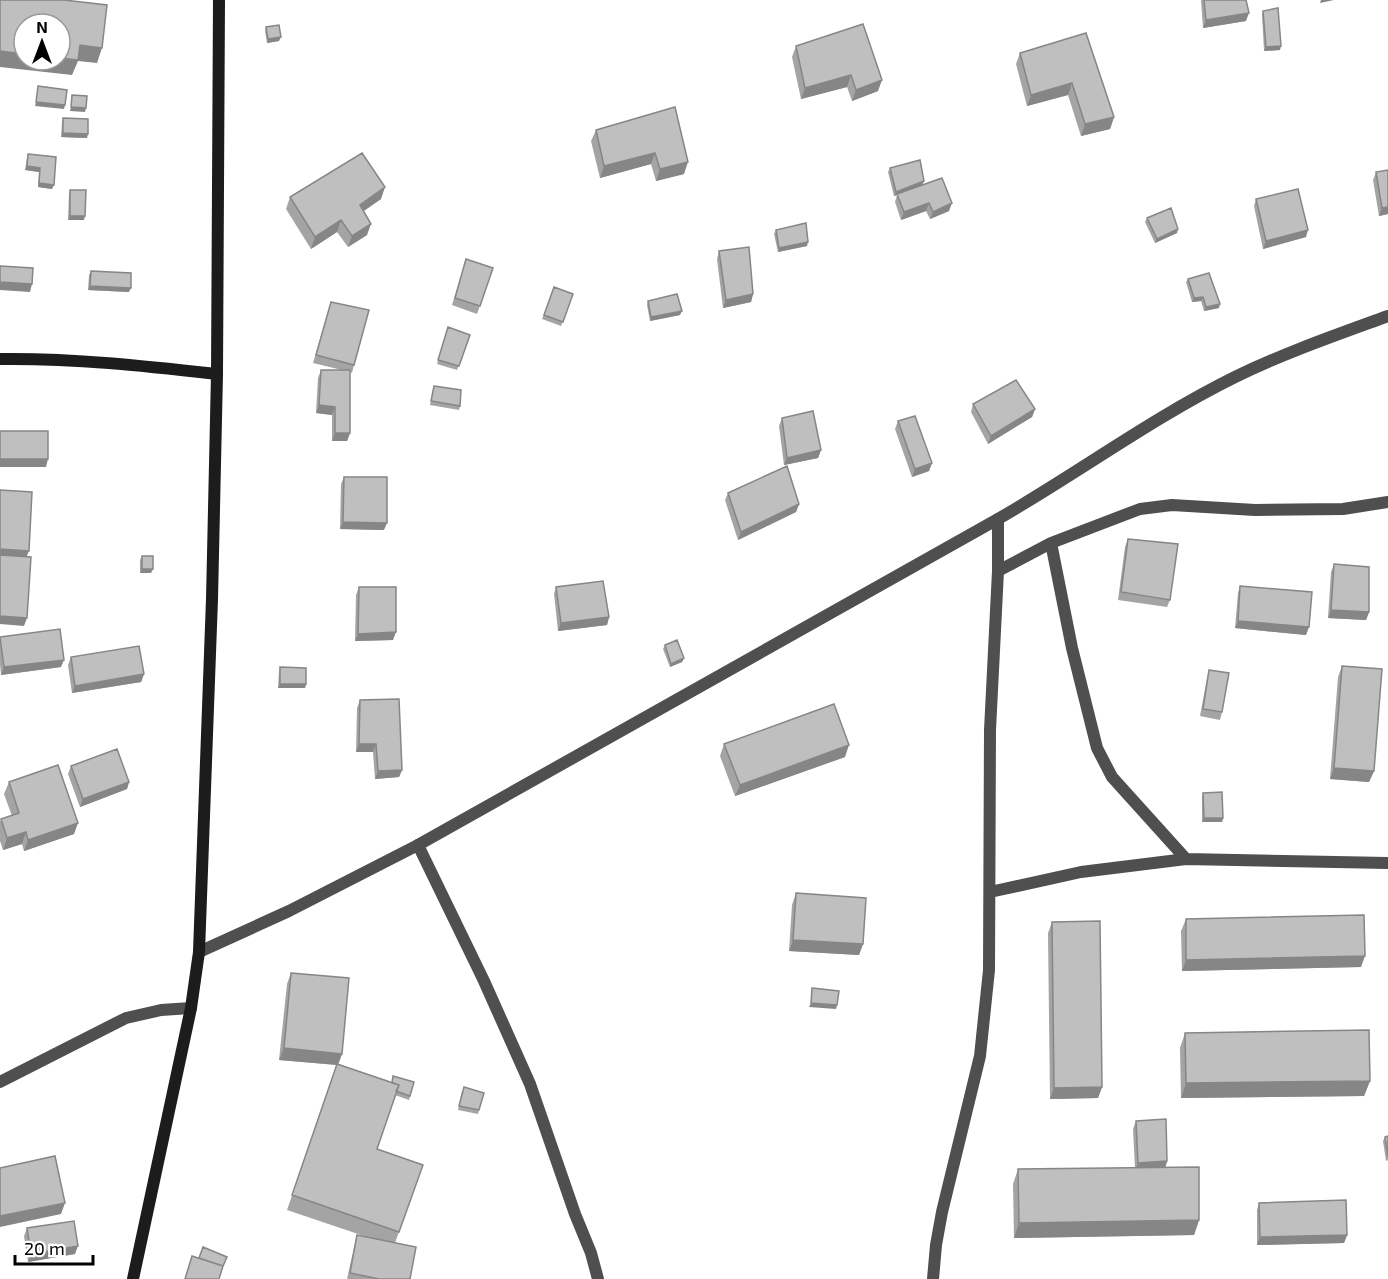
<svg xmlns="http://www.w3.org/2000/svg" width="1388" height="1279" font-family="'Exo 2',sans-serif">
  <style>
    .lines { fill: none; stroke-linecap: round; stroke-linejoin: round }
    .minor { stroke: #4f4f4f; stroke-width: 12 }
    .tertiary { stroke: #4f4f4f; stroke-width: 12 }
    .secondary { stroke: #1c1c1c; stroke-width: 12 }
    .wall { fill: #a4a4a4 }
    .shaded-wall { fill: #868686 }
    .building { fill: #bfbfbf; stroke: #868686; stroke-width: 1.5 }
  </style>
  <rect width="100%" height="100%" fill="#fff"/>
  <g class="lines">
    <path class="minor" d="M1051 543 1140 509 1172 505 1255 510 1343 509 1388 502
      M998 571 1051 543 1072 648 1097 748 1112 777 1186 859
      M418 845 484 981 530 1084 575 1214 591 1253 598 1279
      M990 892 1081 872 1186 859 1388 863
      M0 1082 126 1018 161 1010 191 1008
      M933 1279 936 1245 942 1212 980 1056 989 970 990 730 998 571V519"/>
    <path class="tertiary" d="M199 952 289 911 418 845 998 519C1078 473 1152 418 1235 377 1284 353 1336 335 1388 316"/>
    <path class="secondary" d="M0 359C73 358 145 366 217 374
      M133 1279 191 1008 199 952 212 599 217 374 219 0"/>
  </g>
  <path class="wall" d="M1201 0H1246V21L1203 28Z
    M1263 11 1280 50 1264 51 1262 15Z
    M266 27 279 41 267 43 265 31Z
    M1086 33 1114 117 1110 129 1081 136 1068 95 1027 106 1016 64 1020 53Z
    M796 46 878 91 852 101 847 87 801 99 792 57Z
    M675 107 684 174 656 181 651 164 600 178 591 141 596 130Z
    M63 118 87 138 61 137 62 122Z
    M28 154 56 157 52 189 38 187 39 172 25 170 27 158Z
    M890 168 924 181 922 185 949 211 930 219 926 211 901 220 895 202 897 195 894 196 888 172Z
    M1388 170V214L1379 216 1373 180 1376 172Z
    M70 190 84 220H68L69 194Z
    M290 197 381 199 364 211 367 235 348 247 337 232 311 249 286 209Z
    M1256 199 1306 237 1263 249 1254 206Z
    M1147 218 1177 233 1155 243 1145 222Z
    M776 230 807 246 778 252 774 234Z
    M719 251 753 294 751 302 723 308 717 259Z
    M466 259 493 268 477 314 452 305Z
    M91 271 129 292 88 290 89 275Z
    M1188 279 1219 308 1204 311 1201 301 1192 302 1186 282Z
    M554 287 573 294 561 326 542 319Z
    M648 301 680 315 650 321 647 305Z
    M331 302 354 365 352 373 350 372V433L347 441H332V415L316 413 318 378 321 370H342L313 363Z
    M448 327 470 335 457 370 437 364Z
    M434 386 460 406 459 410 430 405Z
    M973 404 1035 409 1032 417 988 444 971 412Z
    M782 418 821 450 818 458 784 465 779 426Z
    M898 421 932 463 929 471 912 477 895 429Z
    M344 477 384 530 340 529 341 484Z
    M728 493 799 504 796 512 738 540 725 500Z
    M1128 539 1170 600 1167 607 1118 600 1125 547Z
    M142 556 151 573H140V560Z
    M1334 564 1369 612 1366 620 1328 618 1331 572Z
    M1240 586 1306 635 1235 628 1238 593Z
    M359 587 393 640 355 641 356 595Z
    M556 587 609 617 607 625 558 631 554 594Z
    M0 637 61 667 1 675 0 664Z
    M665 645 684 658 682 662 670 667 663 649Z
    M71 657 144 674 141 682 72 693 68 665Z
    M1342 666 1374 771 1369 782 1330 779 1338 677Z
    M280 667 306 684 305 688H278L279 671Z
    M1209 670 1222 712 1220 720 1200 716 1207 678Z
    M360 700 402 770 399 777 375 779 373 752H356L357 708Z
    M724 744 845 757 735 796 720 756Z
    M71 766 129 782 127 789 80 807 68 774Z
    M9 782 74 834 24 851 22 844 3 850 0 841V822L1 819 12 816 4 794Z
    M1203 793 1223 818 1222 822H1202V797Z
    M796 893 863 944 859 955 789 951 792 905Z
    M1186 919 1361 967 1182 971 1181 931Z
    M1052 922 1102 1087 1098 1098 1050 1099 1048 933Z
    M291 973 342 1054 338 1064 391 1082H414L409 1100 395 1095 377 1149 423 1165 395 1243 410 1279H347L355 1243 357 1235 367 1237 287 1210 337 1065 279 1060 287 984Z
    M1185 1033 1370 1081 1364 1096 1181 1098 1180 1048Z
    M462 1091 479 1110 478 1114 458 1110Z
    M1136 1121 1167 1161 1165 1168 1199 1220 1194 1235 1014 1238 1013 1184 1018 1169 1135 1168 1133 1129Z
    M1388 1136V1160L1386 1161 1383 1141 1385 1137Z
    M1259 1203 1347 1235 1344 1243 1257 1245V1210Z
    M27 1228 75 1254 28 1262 24 1236Z"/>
  <path class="shaded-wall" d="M1321 0H1334L1320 3Z
    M1249 13 1246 21 1203 28 1206 20Z
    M281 37 279 41 267 43 268 39Z
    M80 45 102 48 97 63 78 61 72 75 0 67V51L24 54V60H60V58Z
    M1281 46 1280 50 1264 51 1266 47Z
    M851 75 847 87 801 99 805 88Z
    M882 80 878 91 852 101 856 90Z
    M1072 83 1068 95 1027 106 1031 95Z
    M36 102 65 105 64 109 35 106Z
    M71 107 86 108 85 112 70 111Z
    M1114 117 1110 129 1081 136 1085 124Z
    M63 133 88 134 87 138 61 137Z
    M655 153 651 164 600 178 604 166Z
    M688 162 684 174 656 181 660 169Z
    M27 166 40 168 39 172 25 170Z
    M924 181 922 185 894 196 896 192Z
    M39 183 54 185 52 189 38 187Z
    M385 187 381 199 356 216 360 205Z
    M929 203 926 211 901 220 904 212Z
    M952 203 949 211 930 219 933 212Z
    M1388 207V214L1379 216 1382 208Z
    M70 216H85L84 220H68Z
    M341 220 337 232 311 249 315 237Z
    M371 224 367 235 348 247 352 236Z
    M1178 229 1177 233 1155 243 1157 239Z
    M1308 230 1306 237 1263 249 1266 241Z
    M808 242 807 246 778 252 779 248Z
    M0 282 32 284 30 292 0 290Z
    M90 286 131 288 129 292 88 290Z
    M753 294 751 302 723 308 726 300Z
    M1203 297 1201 301 1192 302 1194 298Z
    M1220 304 1219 308 1204 311 1206 307Z
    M682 311 680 315 650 321 651 317Z
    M319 405 335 407 332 415 316 413Z
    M1035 409 1032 417 988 444 991 436Z
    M335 433H350L347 441H332Z
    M821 450 818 458 784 465 787 458Z
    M0 459H48L46 467H0Z
    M932 463 929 471 912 477 915 469Z
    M799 504 796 512 738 540 741 532Z
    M343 522 387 523 384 530 340 529Z
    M0 549 29 551 26 558 0 557Z
    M142 569H153L151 573H140Z
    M1331 610 1369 612 1366 620 1328 618Z
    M0 616 27 618 24 626 0 624Z
    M609 617 607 625 558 631 561 623Z
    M1238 621 1309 627 1306 635 1235 628Z
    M396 632 393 640 355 641 358 634Z
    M684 658 682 662 670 667 671 664Z
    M64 660 61 667 1 675 4 667Z
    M144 674 141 682 72 693 75 686Z
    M280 684H306L305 688H278Z
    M359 744H376L373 752H356Z
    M849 745 845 757 735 796 740 785Z
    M1334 768 1374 771 1369 782 1330 779Z
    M402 770 399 777 375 779 378 771Z
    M129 782 127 789 80 807 83 799Z
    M1204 818H1223L1222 822H1202Z
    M78 823 74 834 24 851 28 840Z
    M26 832 22 844 3 850 7 838Z
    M793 940 863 944 859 955 789 951Z
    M1365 956 1361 967 1182 971 1186 960Z
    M811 1003 837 1005 836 1009 809 1007Z
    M284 1048 342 1054 338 1065 279 1060Z
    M1370 1081 1364 1096 1181 1098 1186 1083Z
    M1102 1087 1098 1098 1050 1099 1054 1088Z
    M1167 1161 1165 1169 1135 1170 1138 1163Z
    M65 1203 61 1214 0 1227V1216Z
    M1199 1220 1194 1235 1014 1238 1019 1223Z
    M1347 1235 1344 1243 1257 1245 1260 1237Z
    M78 1246 75 1254 28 1262 31 1254Z"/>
  <path class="building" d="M0 0H64L107 5 102 48 80 45 78 60 60 58V24H24V54L0 51Z
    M1204 0H1246L1249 13 1206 20Z
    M1278 8 1281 46 1266 47 1263 11Z
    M863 24 882 80 856 90 851 75 805 88 796 46Z
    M279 25 281 37 268 39 266 27Z
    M1086 33 1114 117 1085 124 1072 83 1031 95 1020 53Z
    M38 86 67 90 65 105 36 102Z
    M72 95 87 96 86 108 71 107Z
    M675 107 688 162 660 169 655 153 604 166 596 130Z
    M63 118 88 119V134L63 133Z
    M362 153 385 187 360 205 371 224 352 236 341 220 315 237 290 197Z
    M28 154 56 157 54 185 39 183 40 168 27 166Z
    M920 160 924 181 896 192 890 168Z
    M1388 170V207L1382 208 1376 172Z
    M942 178 952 203 933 212 929 203 904 212 897 194Z
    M1298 189 1308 230 1266 241 1256 199Z
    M70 190H86L85 216H70Z
    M1171 208 1178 229 1157 239 1147 218Z
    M806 223 808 242 779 248 776 230Z
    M749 247 753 294 726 300 719 251Z
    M466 259 493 268 480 306 455 298Z
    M0 266 33 268 32 284 0 282Z
    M91 271 131 273V288L90 286Z
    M1209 273 1220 304 1206 307 1203 297 1194 298 1188 279Z
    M554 287 573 294 563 322 544 315Z
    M677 294 682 311 651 317 648 301Z
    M331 302 369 310 354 365 316 355Z
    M448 327 470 335 459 366 438 360Z
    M321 370H350V433H335V407L319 405Z
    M1016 380 1035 409 991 436 973 404Z
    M434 386 461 390 460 406 431 401Z
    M813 411 821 450 787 458 782 418Z
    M915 416 932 463 915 469 898 421Z
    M0 431H48V459H0Z
    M787 466 799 504 741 532 728 493Z
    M344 477H387V523L343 522Z
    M0 490 32 492 29 551 0 549Z
    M1128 539 1178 544 1170 600 1121 592Z
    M0 555 31 557 27 618 0 616Z
    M142 556H153V569H142Z
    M1334 564 1369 567V612L1331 610Z
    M603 581 609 617 561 623 556 587Z
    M1240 586 1312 592 1309 627 1238 621Z
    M359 587H396V632L358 634Z
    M60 629 64 660 4 667 0 637Z
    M677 640 684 658 671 664 665 645Z
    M139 646 144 674 75 686 71 657Z
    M1342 666 1382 669 1374 771 1334 768Z
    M280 667 306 668V684H280Z
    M1209 670 1229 673 1222 712 1203 709Z
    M399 699 402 770 378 771 376 744H359L360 700Z
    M834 704 849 745 740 785 724 744Z
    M117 749 129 782 83 799 71 766Z
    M58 765 78 823 28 840 26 832 7 838 1 819 19 813 9 782Z
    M1222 792 1223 818H1204L1203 793Z
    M796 893 866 898 863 944 793 940Z
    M1364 915 1365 956 1186 960V919Z
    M1100 921 1102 1087 1054 1088 1052 922Z
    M291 973 349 978 342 1054 284 1048Z
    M812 988 839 991 837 1005 811 1003Z
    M1369 1030 1370 1081 1186 1083 1185 1033Z
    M337 1064 399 1085 377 1149 423 1165 399 1232 292 1195Z
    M393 1076 414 1082 410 1096 396 1091 399 1085 392 1083Z
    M464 1087 484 1093 479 1110 459 1106Z
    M1166 1119 1167 1161 1138 1163 1136 1121Z
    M1388 1136V1157L1385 1137Z
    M55 1156 65 1203 0 1216V1168Z
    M1199 1167V1220L1019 1223 1018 1169Z
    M1346 1200 1347 1235 1260 1237 1259 1203Z
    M74 1221 78 1246 31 1254 27 1228Z
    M357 1235 416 1247 410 1279H379L350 1273Z
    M203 1247 227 1257 223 1266 199 1258Z
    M192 1256 223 1266 219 1279H185Z"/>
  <g transform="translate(42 42)"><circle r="28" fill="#ffffff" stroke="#999999" stroke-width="1.5"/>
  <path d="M0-4.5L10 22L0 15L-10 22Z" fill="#000000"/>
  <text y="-9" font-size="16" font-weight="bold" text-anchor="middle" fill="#000000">N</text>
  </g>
  <path d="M15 1255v9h78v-9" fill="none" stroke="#000000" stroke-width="3"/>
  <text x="24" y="1255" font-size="18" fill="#000000" stroke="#ffffff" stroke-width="4.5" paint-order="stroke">20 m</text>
</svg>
